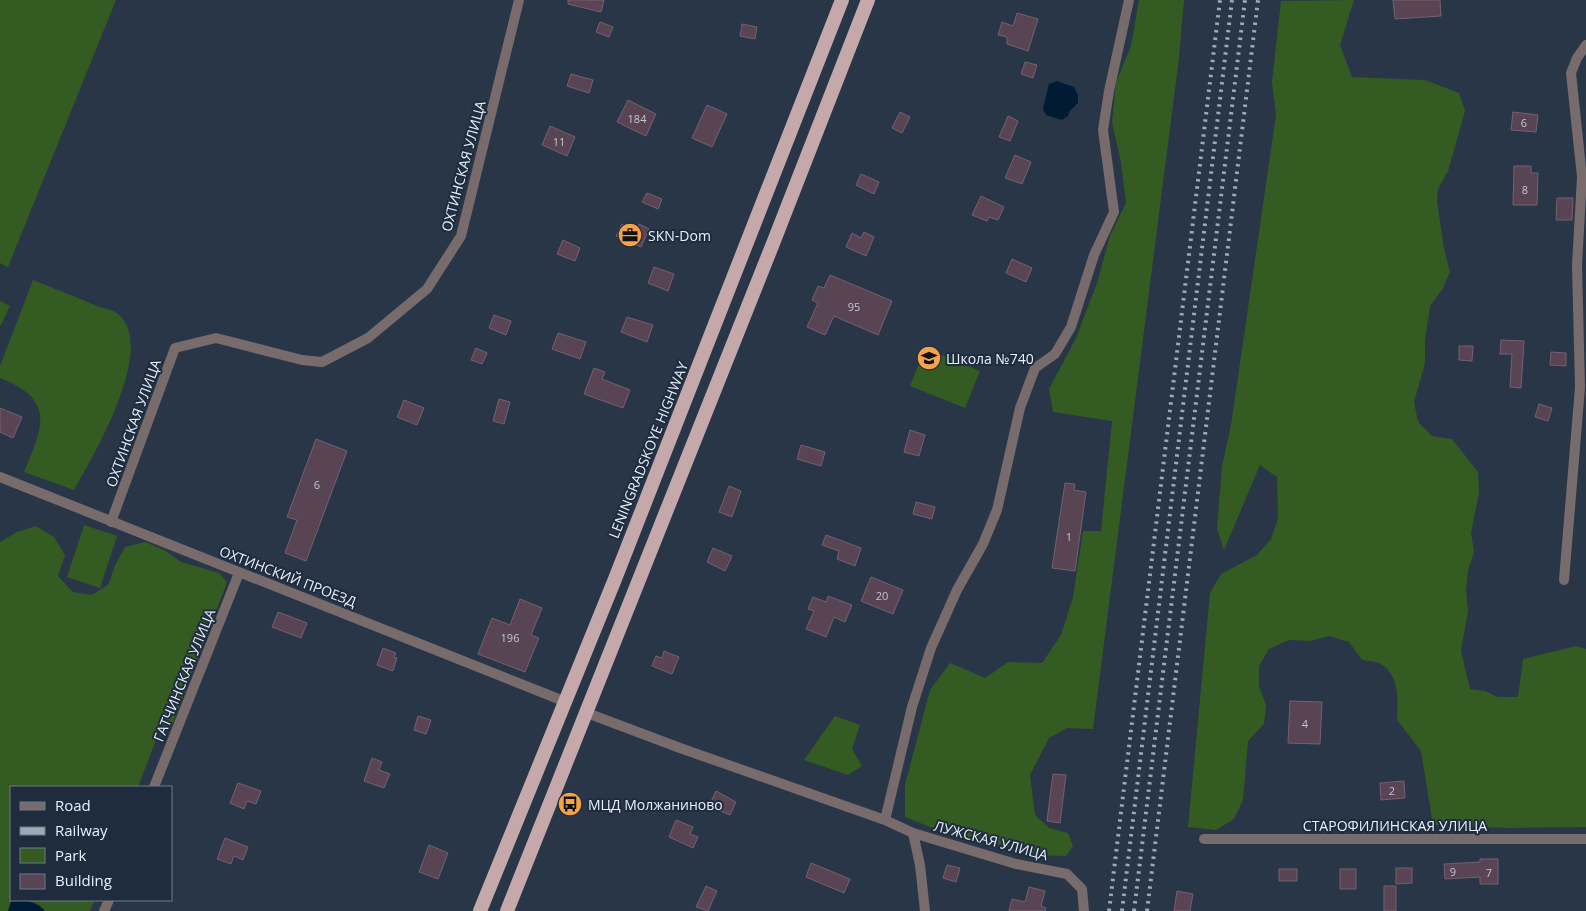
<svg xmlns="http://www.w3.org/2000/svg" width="1586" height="911" font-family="'Open Sans',sans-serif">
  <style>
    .green { fill: #345b22 }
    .water { fill: #011b34 }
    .building { fill: #584453; stroke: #766070 }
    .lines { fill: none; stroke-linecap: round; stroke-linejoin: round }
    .minor { stroke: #776b6b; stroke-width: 10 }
    .trunk { stroke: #c5a8a9; stroke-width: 14 }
    .rail { stroke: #9ea9b6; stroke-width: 4; stroke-dasharray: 2.5 5; stroke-linecap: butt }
    .labels { text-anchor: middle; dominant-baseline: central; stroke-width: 4; stroke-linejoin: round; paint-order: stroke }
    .number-label { font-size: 11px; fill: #c4c6d2 }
    .street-label { font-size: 14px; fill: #e8f1fc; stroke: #1f2c3d }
    .poi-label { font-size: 14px; fill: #e8f1fc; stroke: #1f2c3d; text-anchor: start }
  </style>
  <rect width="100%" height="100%" fill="#293648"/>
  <path class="green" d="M0 0H116L8 267 0 263Z
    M1139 0H1184L1179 58 1093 729 1067 728 1049 738 1030 775 1035 815 1049 828 1068 833 1073 846 1066 856 1036 855 1002 845 940 831 905 817V785L930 690 950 663 985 678 1008 662 1042 663 1061 635 1073 597 1083 531H1101L1112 421 1053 412 1049 389 1076 338 1097 283 1110 236 1126 203 1121 162 1112 123 1116 82 1131 46Z
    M1354 0 1340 45 1352 77 1425 80 1459 93 1465 111 1448 171 1438 189 1437 201 1444 249 1450 272 1442 290 1430 306 1425 341V363L1414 402 1418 422 1432 436 1452 439 1478 472 1479 493 1471 533 1474 552 1468 571 1466 591 1468 611 1461 651 1470 689 1485 691 1498 697H1518L1523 659 1576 646 1586 649V827L1508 828 1433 825 1421 751 1397 720C1398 702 1400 676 1381 664 1376 661 1367 661 1362 660L1349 642 1329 636 1310 641 1289 640 1269 649 1259 666V686L1266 705 1264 724 1248 741 1243 800 1234 819 1216 830 1188 827 1210 593 1221 574 1257 555 1271 539 1278 519 1277 477 1260 465 1224 550 1217 529 1222 466 1231 425 1276 115 1272 82 1281 1Z
    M33 280C54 288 76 297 97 306 103 308 113 310 118 314 158 346 93 457 74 490L24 472C43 426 56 400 0 378V366Z
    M0 301 10 306 1 325H0Z
    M925 348 980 371 965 408 910 386Z
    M84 525 117 536 100 588 67 577Z
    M36 526 54 537 65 555 58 576 73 592 92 595 109 584 115 565 125 547 145 542 164 550 181 562 219 573 227 582 171 728 159 732 138 787H11V900H15L11 902 8 911H0V542L17 532Z
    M835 716 860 725 852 749 862 766 848 775 804 760Z
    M26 900H95L90 911H45L39 905Z"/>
  <path class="water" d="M1057 81 1074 87 1078 95V103L1070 111 1068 116 1062 120 1046 115 1043 109 1049 84Z
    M15 900C27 900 37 902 45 911H8L11 902Z"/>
  <path class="building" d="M568 0H604L601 12 568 4Z
    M1393 0H1440L1441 16 1395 19Z
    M1017 13 1038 19 1028 51 1007 44V37L998 35 1002 22 1013 26Z
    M600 22 613 27 609 37 596 32Z
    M742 24 757 27 755 39 740 36Z
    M1025 62 1037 65 1033 78 1021 74Z
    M571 74 593 80 589 93 567 86Z
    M628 100 656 114 646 136 617 122Z
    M707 105 727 114 712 147 692 138Z
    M900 112 910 117 902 133 892 128Z
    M1513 112 1538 115 1536 132 1511 130Z
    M1008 116 1018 121 1010 141 999 137Z
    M550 126 575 137 567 156 542 145Z
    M1015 155 1031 162 1022 184 1005 178Z
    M1514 166H1531V173H1538L1537 205H1513Z
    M861 174 879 182 874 194 856 185Z
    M647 193 662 199 658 209 642 202Z
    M981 196 1004 207 998 220 989 217 987 221 972 215Z
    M1557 198H1573L1572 220H1556Z
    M622 224 636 230 639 224 649 229 641 247 616 236Z
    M864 232 874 237 866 256 846 247 852 233 861 238Z
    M563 240 580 248 575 261 557 254Z
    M1012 259 1032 268 1026 282 1006 273Z
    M654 267 674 274 668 291 648 283Z
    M830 275 892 301 878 335 834 316 825 335 807 327 818 303 812 300 818 286 824 288Z
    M494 315 511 321 506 335 489 328Z
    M627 317 653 325 647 342 621 332Z
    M558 333 586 342 580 359 552 349Z
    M1501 340 1524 341 1521 388 1510 387 1512 354H1500Z
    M1459 346H1473L1472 361 1459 360Z
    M476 348 487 353 482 364 471 360Z
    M1551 352 1566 353V366L1550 365Z
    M594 368 605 372 602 379 630 390 623 408 584 394Z
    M499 399 510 402 504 424 493 421Z
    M404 400 424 408 417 425 397 417Z
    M1539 404 1552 408 1548 421 1535 417Z
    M0 408 22 417 13 438 0 432Z
    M910 430 925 435 919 456 904 452Z
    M316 439 347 451 306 561 285 553 297 520 287 517Z
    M801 445 825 452 821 466 797 459Z
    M1065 483 1075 484 1074 490 1086 492 1075 571 1052 568Z
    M729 486 741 491 732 517 719 512Z
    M916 502 935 507 932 519 913 514Z
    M826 535 861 548 855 566 837 559 839 551 822 545Z
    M713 548 732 556 725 571 707 562Z
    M871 577 903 590 893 614 861 601Z
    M828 596 852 605 845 622 834 617 826 637 806 629 814 611 808 609 813 597 826 602Z
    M520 599 542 608 531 635 539 638 525 672 478 654 492 618 510 625Z
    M278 612 307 623 301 638 272 627Z
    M383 648 396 653 394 657 397 658 393 671 377 665Z
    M664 651 679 657 672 674 652 666 656 656 662 658Z
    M1290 701 1322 702 1320 744 1288 743Z
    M418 716 431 720 426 734 414 730Z
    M372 758 382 762 379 770 390 774 384 788 364 781Z
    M1053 774 1066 775 1060 823 1047 821Z
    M1404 781 1405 798 1381 800 1380 783Z
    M238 783 261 791 256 804 247 801 244 809 230 803Z
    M716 791 736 802 730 815 709 806Z
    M676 820 693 827 690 834 698 837 693 848 669 837Z
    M225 838 248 847 243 860 234 856 231 864 217 859Z
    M429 845 448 853 438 879 419 872Z
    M1480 859H1498V884H1480V877L1445 879 1444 864 1480 862Z
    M811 863 850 879 844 893 806 877Z
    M947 865 960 868 956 882 943 878Z
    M1396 868H1412V883L1396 884Z
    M1279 869H1297V881H1279Z
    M1340 869H1356V889H1340Z
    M706 886 717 891 708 911 696 907Z
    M1384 886H1396V911H1384Z
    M1029 887 1045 891 1041 906 1046 908 1045 911H1009L1012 899 1025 902Z
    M1177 891 1193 894 1190 911H1174Z"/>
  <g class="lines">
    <path class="minor" d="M0 477 566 702
      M111 522 175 348 216 338 302 360 322 362 368 338 427 289 461 236 519 0
      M1564 580 1580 387 1577 265 1582 177 1571 73 1577 58 1586 45
      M587 713 680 748 885 820 913 833 1016 864 1067 874 1082 889 1084 911
      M154 787 239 573
      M885 820 912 707 931 648 957 590 983 544 997 510 1020 408 1035 368 1055 354 1071 327 1094 255 1114 212 1103 130 1109 91 1129 0
      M913 833 920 865 925 911
      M1204 839H1586
      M104 911 109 900"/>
    <path class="trunk" d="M480 911 615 579 842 0
      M507 911 774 241 868 0"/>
    <path class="rail" d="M1109 911 1220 0
      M1122 911 1232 0
      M1134 911 1245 0
      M1147 911 1258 0"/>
  </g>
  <defs>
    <g id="office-disc" transform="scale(1.25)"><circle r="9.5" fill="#f5a346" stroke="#1f2c3d"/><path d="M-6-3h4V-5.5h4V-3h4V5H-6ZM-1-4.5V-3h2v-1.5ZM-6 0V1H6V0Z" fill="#111"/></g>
    <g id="school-disc" transform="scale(1.25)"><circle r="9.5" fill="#f5a346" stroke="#1f2c3d"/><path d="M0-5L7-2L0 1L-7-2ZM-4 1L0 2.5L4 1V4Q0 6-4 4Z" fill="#111"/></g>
    <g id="bus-disc" transform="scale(1.25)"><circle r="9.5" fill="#f5a346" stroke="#1f2c3d"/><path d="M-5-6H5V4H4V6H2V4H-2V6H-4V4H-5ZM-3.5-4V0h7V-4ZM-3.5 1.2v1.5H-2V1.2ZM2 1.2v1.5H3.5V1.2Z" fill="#111"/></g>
  </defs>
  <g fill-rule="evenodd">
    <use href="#office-disc" x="630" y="235"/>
    <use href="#school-disc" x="929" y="358"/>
    <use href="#bus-disc" x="570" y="804"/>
  </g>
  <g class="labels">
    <g class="number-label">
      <text x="637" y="118">184</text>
      <text x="1524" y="122">6</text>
      <text x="559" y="141">11</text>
      <text x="1525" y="189">8</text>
      <text x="854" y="306">95</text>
      <text x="317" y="484">6</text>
      <text x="1069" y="536">1</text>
      <text x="882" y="595">20</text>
      <text x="510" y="637">196</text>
      <text x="1305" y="723">4</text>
      <text x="1392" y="790">2</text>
      <text x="1453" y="871">9</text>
      <text x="1489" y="872">7</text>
    </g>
    <g class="street-label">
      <text transform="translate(463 166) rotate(-75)">ОХТИНСКАЯ УЛИЦА</text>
      <text transform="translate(133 423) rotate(-70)">ОХТИНСКАЯ УЛИЦА</text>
      <text transform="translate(648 450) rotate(-68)">LENINGRADSKOYE HIGHWAY</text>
      <text transform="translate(288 576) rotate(21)">ОХТИНСКИЙ ПРОЕЗД</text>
      <text transform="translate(184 675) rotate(-68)">ГАТЧИНСКАЯ УЛИЦА</text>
      <text x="1395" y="825">СТАРОФИЛИНСКАЯ УЛИЦА</text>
      <text transform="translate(991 840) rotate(15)">ЛУЖСКАЯ УЛИЦА</text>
    </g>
    <g class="poi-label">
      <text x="648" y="235">SKN-Dom</text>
      <text x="946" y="358">Школа №740</text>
      <text x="588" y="804">МЦД Молжаниново</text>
    </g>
  </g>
  <rect x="10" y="786" width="162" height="115" fill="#1f2c3d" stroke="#6f7b89"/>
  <rect x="20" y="802" width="25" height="8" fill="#776b6b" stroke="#6f7b89"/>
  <text x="55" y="811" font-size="15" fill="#e8f1fc">Road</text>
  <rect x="20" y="827" width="25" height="8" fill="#9ea9b6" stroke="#6f7b89"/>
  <text x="55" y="836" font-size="15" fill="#e8f1fc">Railway</text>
  <rect x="20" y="848" width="25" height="15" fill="#345b22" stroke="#6f7b89"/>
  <text x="55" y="861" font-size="15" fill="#e8f1fc">Park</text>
  <rect x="20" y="874" width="25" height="15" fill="#584453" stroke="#6f7b89"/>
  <text x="55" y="886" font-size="15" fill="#e8f1fc">Building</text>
</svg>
